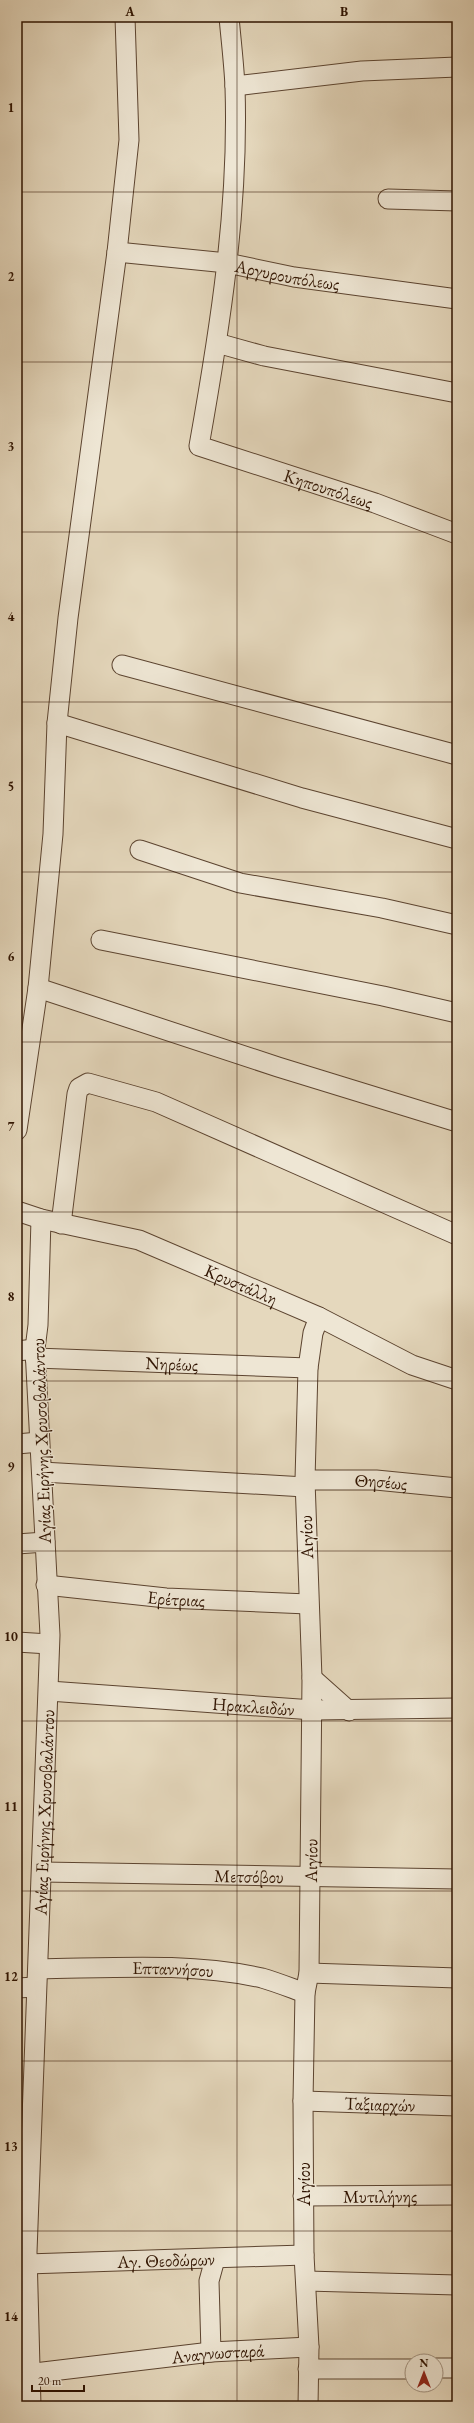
<svg xmlns="http://www.w3.org/2000/svg" width="474" height="2423" font-family="'EB Garamond',serif">
  <style>
    .lines { fill: none; stroke-linecap: round; stroke-linejoin: round }
    .minor-casing { stroke: #5c4430; stroke-width: 21 }
    .minor { stroke: #eee6d4; stroke-width: 19 }
    .grid { fill: none; stroke: #2f1301; stroke-width: 1; stroke-opacity: 0.55 }
    .labels { text-anchor: middle; dominant-baseline: central; stroke-width: 3; stroke-linejoin: round; paint-order: stroke }
    .street-label { font-size: 18px; fill: #2f1301; stroke: #eee6d4 }
    .neatline { fill: none; stroke: #2f1301; stroke-width: 1.5 }
    .grid-label { font-size: 13px; text-anchor: middle; font-weight: bold; fill: #2f1301 }
  </style>
  <rect width="100%" height="100%" fill="#e5d8bd"/>
  <filter id="stains"><feTurbulence type="fractalNoise" baseFrequency=".005" numOctaves="4"/><feColorMatrix values="0 0 0 0 .2 0 0 0 0 .09 0 0 0 0 .02 0 0 0 .5 -.17"/></filter>
  <radialGradient id="worn" r=".72"><stop offset=".6" stop-color="#630" stop-opacity="0"/><stop offset="1" stop-color="#630" stop-opacity=".3"/></radialGradient>
  <g class="lines">
    <g class="minor-casing">
      <g id="minor">
        <path id="s1" d="M229 17C231 40 234 64 235 87 239 208 220 328 199 446L375 503 457 534"/>
        <path d="M235 86 362 71 457 67"/>
        <path d="M388 199 457 201"/>
        <path id="s2" d="M117 252 227 263 294 277 457 299"/>
        <path d="M217 343 264 356 457 393"/>
        <path d="M122 665 457 755"/>
        <path d="M57 723 302 798 457 839"/>
        <path d="M140 850 240 883 382 908 457 925"/>
        <path d="M101 940 383 996 457 1013"/>
        <path d="M38 988 278 1067 457 1122"/>
        <path d="M17 1130 38 988 53 834 57 723 68 618 117 252 129 140 125 17"/>
        <path id="s3" d="M17 1211 41 1219 139 1240 319 1317 412 1365 457 1380"/>
        <path d="M61 1224 77 1094 79 1088 88 1083 156 1102 457 1235"/>
        <path d="M17 1351 35 1349"/>
        <path id="s4" d="M35 1358 308 1368"/>
        <path d="M17 1444 39 1442"/>
        <path d="M42 1472 305 1487"/>
        <path id="s5" d="M305 1480H376L457 1488"/>
        <path d="M17 1544 45 1542"/>
        <path id="s6" d="M46 1585 166 1598 308 1604"/>
        <path d="M17 1642 49 1644"/>
        <path d="M312 1678 349 1711"/>
        <path id="s7" d="M49 1691 313 1710 457 1708"/>
        <path id="s8" d="M42 1872 457 1879"/>
        <path id="s9" d="M39 1969C113 1968 189 1962 262 1978 276 1982 291 1988 305 1993"/>
        <path d="M309 1973 457 1978"/>
        <path d="M17 1988 36 1987"/>
        <path id="s10" d="M303 2101 457 2106"/>
        <path id="s11" d="M303 2196 457 2195"/>
        <path id="s12" d="M27 2264 304 2255"/>
        <path d="M306 2281 457 2285"/>
        <path d="M211 2352 209 2281 215 2259"/>
        <path d="M436 2368H457"/>
        <path d="M308 2369H412"/>
        <path id="s13" d="M18 2375 211 2352 309 2347"/>
        <path id="s14" d="M31 2406 27 2252 50 1635 35 1349 38 1325 41 1219"/>
        <path id="s15" d="M308 2406 309 2347 304 2255 303 2101 305 1993 309 1973 312 1678 305 1480 308 1368 313 1333 319 1317"/>
      </g>
    </g>
    <use href="#minor" class="minor"/>
  </g>
  <path class="grid" d="M237 17V2406M17 192H457M17 362H457M17 532H457M17 702H457M17 872H457M17 1042H457M17 1212H457M17 1381H457M17 1551H457M17 1721H457M17 1891H457M17 2061H457M17 2231H457"/>
  <g class="labels">
    <g class="street-label">
      <text stroke="none"><textPath href="#s2" startOffset="172">Αργυρουπόλεως</textPath></text>
      <text stroke="none"><textPath href="#s1" startOffset="568">Κηπουπόλεως</textPath></text>
      <text stroke="none"><textPath href="#s3" startOffset="237">Κρυστάλλη</textPath></text>
      <text stroke="none"><textPath href="#s4" startOffset="137">Νηρέως</textPath></text>
      <text transform="translate(41 1441) rotate(-92)">Αγίας Ειρήνης Χρυσοβαλάντου</text>
      <text stroke="none"><textPath href="#s5" startOffset="76">Θησέως</textPath></text>
      <text transform="translate(306 1537) rotate(-92)">Αιγίου</text>
      <text stroke="none"><textPath href="#s6" startOffset="131">Ερέτριας</textPath></text>
      <text stroke="none"><textPath href="#s7" startOffset="205">Ηρακλειδών</textPath></text>
      <text stroke="none"><textPath href="#s14" startOffset="594">Αγίας Ειρήνης Χρυσοβαλάντου</textPath></text>
      <text stroke="none"><textPath href="#s15" startOffset="546">Αιγίου</textPath></text>
      <text stroke="none"><textPath href="#s8" startOffset="207">Μετσόβου</textPath></text>
      <text stroke="none"><textPath href="#s9" startOffset="134">Επταννήσου</textPath></text>
      <text stroke="none"><textPath href="#s10" startOffset="77">Ταξιαρχών</textPath></text>
      <text transform="translate(303 2184) rotate(-90)">Αιγίου</text>
      <text stroke="none"><textPath href="#s11" startOffset="77">Μυτιλήνης</textPath></text>
      <text stroke="none"><textPath href="#s12" startOffset="139">Αγ. Θεοδώρων</textPath></text>
      <text stroke="none"><textPath href="#s13" startOffset="201">Αναγνωσταρά</textPath></text>
    </g>
  </g>
  <rect width="474" height="2423" fill="none" stroke="#e5d8bd" stroke-width="44"/>
  <g transform="translate(424 2373)"><circle r="19" fill="#eee6d4" stroke="#a29280"/>
  <path d="M0-3L7 15L0 10L-7 15Z" fill="#8f2418"/>
  <text y="-6" font-size="11" font-weight="bold" text-anchor="middle" fill="#2f1301">N</text>
  </g>
  <path d="M32 2385v6h52v-6" fill="none" stroke="#2f1301" stroke-width="2"/>
  <text x="38" y="2385" font-size="12" fill="#2f1301" stroke="#eee6d4" stroke-width="3" paint-order="stroke">20 m</text>
  <rect x="22" y="22" width="430" height="2379" class="neatline"/>
  <g class="grid-label">
    <text x="130" y="16">A</text>
    <text x="344" y="16">B</text>
    <text x="11" y="112">1</text>
    <text x="11" y="281">2</text>
    <text x="11" y="451">3</text>
    <text x="11" y="621">4</text>
    <text x="11" y="791">5</text>
    <text x="11" y="961">6</text>
    <text x="11" y="1131">7</text>
    <text x="11" y="1301">8</text>
    <text x="11" y="1471">9</text>
    <text x="11" y="1641">10</text>
    <text x="11" y="1811">11</text>
    <text x="11" y="1981">12</text>
    <text x="11" y="2151">13</text>
    <text x="11" y="2321">14</text>
  </g>
  <rect width="100%" height="100%" filter="url(#stains)"/>
  <rect width="100%" height="100%" fill="url(#worn)"/>
</svg>
